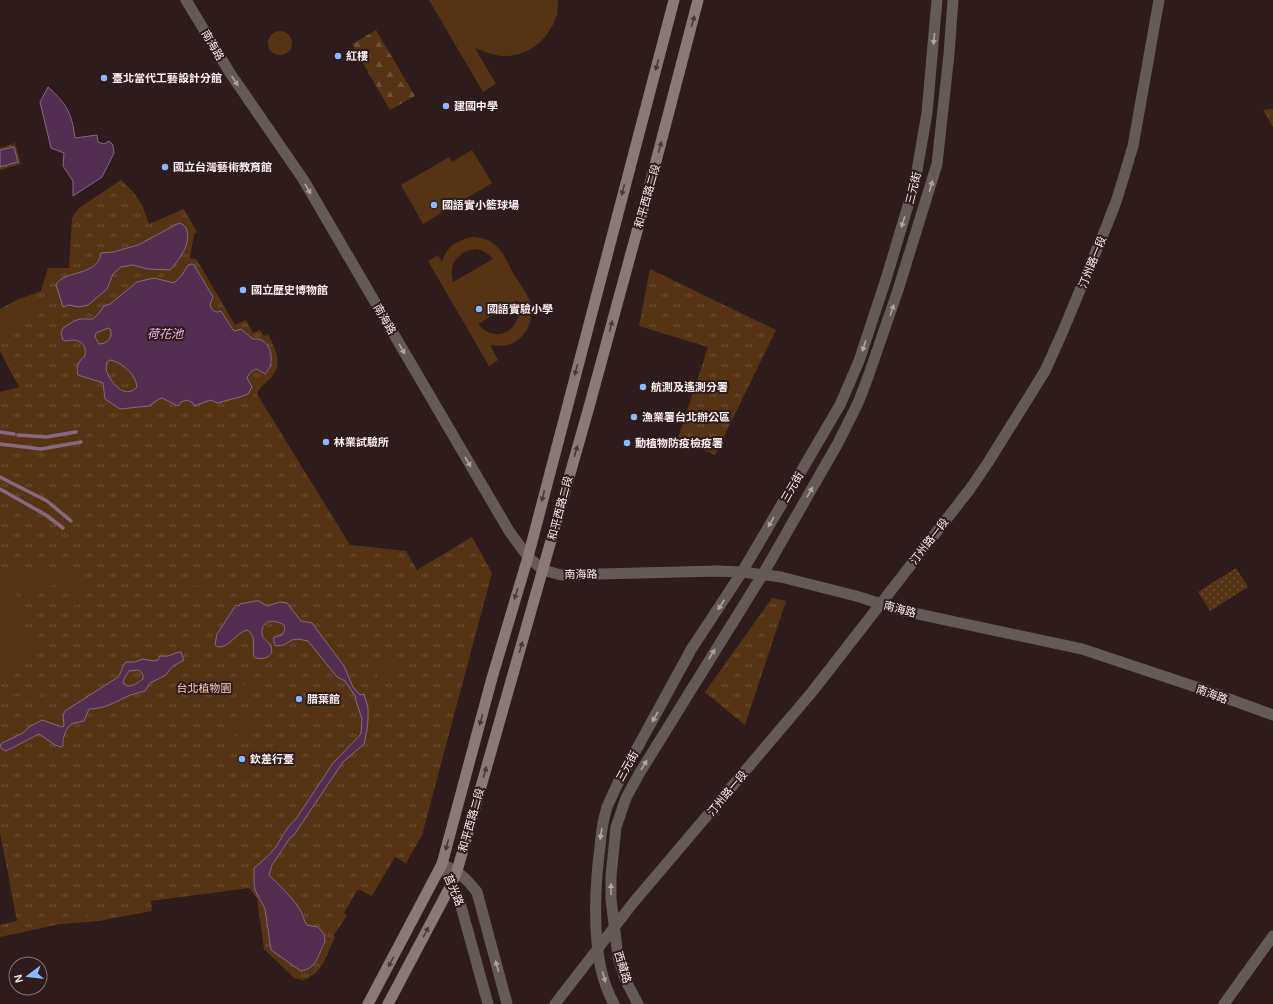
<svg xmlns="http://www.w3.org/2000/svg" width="1273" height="1004" font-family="Helvetica,'Noto Sans TC',sans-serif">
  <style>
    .grass { fill: url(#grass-dots) }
    .forest { fill: url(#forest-firs) }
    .park { fill: url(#park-tufts) }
    .garden { fill: #563413; fill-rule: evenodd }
    .water { fill: #522f51; stroke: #866981; fill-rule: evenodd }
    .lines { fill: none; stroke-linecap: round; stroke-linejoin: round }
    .stream { stroke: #866981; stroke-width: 3.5 }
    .tertiary { stroke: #645a57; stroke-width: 11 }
    .secondary { stroke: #8a7a75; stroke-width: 11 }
    .oneway { fill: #4a3837 }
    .oneway2 { fill: #b1a5a4 }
    .poi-dot { fill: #8bbafc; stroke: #2e1b1c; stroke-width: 1.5 }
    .labels { text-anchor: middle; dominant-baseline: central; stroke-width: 4; stroke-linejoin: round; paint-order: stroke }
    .street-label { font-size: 11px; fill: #fef0f0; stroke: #2e1b1c }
    .poi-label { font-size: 11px; font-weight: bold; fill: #fef0f0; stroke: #2e1b1c; text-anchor: start }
    .park-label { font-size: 11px; fill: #f8d2b1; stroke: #2e1b1c }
    .water-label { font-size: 12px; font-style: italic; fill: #f4b8f1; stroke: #2e1b1c }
  </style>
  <defs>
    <pattern id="grass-dots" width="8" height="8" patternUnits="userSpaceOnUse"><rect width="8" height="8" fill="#563413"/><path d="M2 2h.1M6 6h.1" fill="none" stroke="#6f5236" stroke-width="1.8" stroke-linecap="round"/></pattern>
    <pattern id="forest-firs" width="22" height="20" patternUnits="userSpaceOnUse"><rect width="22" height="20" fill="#563413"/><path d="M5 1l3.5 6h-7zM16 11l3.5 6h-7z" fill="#6f5236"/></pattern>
    <pattern id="park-tufts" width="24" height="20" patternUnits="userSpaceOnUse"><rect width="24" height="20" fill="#563413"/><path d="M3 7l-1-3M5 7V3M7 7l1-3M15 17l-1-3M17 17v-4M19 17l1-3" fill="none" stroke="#6f5236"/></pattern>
  </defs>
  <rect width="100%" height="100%" fill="#2e1b1c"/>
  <path class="grass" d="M15 143 21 164 0 170V167L18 162 14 147 0 150V148Z
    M1236 568 1248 587 1210 611 1198 592Z"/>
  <path class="forest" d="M376 30 415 96 390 110 352 44Z"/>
  <path class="park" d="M1273 109V127L1263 110Z
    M121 180 134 193 142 205 149 224 184 209 197 232 194 234 190 258 197 260 235 325 246 320 253 333 260 330 264 336 268 334C276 349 284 366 269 380 264 384 259 388 257 394L350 545 406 551 417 570 472 537 492 573 422 835 406 863 395 857 372 896 358 889 344 913 347 915 334 935 335 937 324 962 316 973 307 979 302 980 294 978 264 949 257 898 249 888 151 901 152 911 99 921 60 924 0 937V925L17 921 0 833V392L19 387 0 351V309L19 299 41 291 48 268H69L72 218 79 208Z
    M650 269 776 330 715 455 678 438 708 347 639 326Z
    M772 598 786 601 745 725 705 692Z"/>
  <path class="garden" d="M429 0H558C557 5 558 11 557 15 550 37 531 55 508 56 496 57 486 52 475 48L496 84 483 92Z
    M268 43a12 12 0 1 1 24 0a12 12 0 1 1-24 0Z
    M472 150 492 183 423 224 401 185 449 157 452 162Z
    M474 237C481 238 488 239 494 244 503 251 508 263 513 273 518 281 525 290 529 299 536 317 527 339 508 345 502 346 496 346 490 345L498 360 489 366 428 261 438 255 442 262C446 246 459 239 474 237ZM475 249C483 250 488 253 493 259L453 282C448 265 457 252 475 249ZM518 300C525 329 497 346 478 324Z
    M32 300H35C38 307 41 310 35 317 33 317 20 321 18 323V324L6 331H2L0 329 2 325 0 320H3L4 315 10 314C14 308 19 310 24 307 27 305 30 302 32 300Z
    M0 567 86 572 84 613H83L84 599 75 607 68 584 15 589 18 601 2 594 0 587Z
    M184 580H201L200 586H183Z
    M1 597 19 604 34 653 32 654 35 660 28 665C18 663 6 668 10 681 11 685 16 688 19 691H10L0 660V599Z
    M377 673a10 10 0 1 1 20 0a10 10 0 1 1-20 0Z
    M286 665 287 667 233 694 231 691Z
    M37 691 40 694 45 712 41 715 38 705 31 696 21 699 19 703 13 701V697Z
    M246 720 255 738 247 742 238 724Z
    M231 728 240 746 232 750 223 732Z
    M262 752 272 771 265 774 256 756Z
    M246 761 255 780 249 783 239 765Z
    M93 911 94 921 60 924 59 922 88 919V912Z"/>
  <path class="water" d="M48 87C66 103 72 113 75 138L97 135 98 142 104 144 109 141 113 145 114 153 102 177 73 196V181L63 166 64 153 51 148 40 102Z
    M14 147 18 162 0 167V150Z
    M179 223C192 226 188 246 182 254 179 260 174 265 170 270L148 269 132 265 121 267 113 274 107 289 88 305 79 307 69 305 63 307 56 285C62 270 98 277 101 253L113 252 138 245Z
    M192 264 194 265 213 297 210 304C211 310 215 314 221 311L233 330 235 331 241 329 253 339C271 336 277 363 265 374L257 369C252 370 249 373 247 378L252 387 248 394 240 397 217 403 211 400 194 406 193 403 187 400 181 402 178 406 162 398 159 399 149 406 120 409 105 399 103 383 78 375C76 367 78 361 85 356 87 343 78 338 66 341L63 340 61 333 63 328 74 321 80 319H93L99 313 104 306 110 304 137 282 154 278 174 283 182 275 188 265ZM108 328 110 329C114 337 107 344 99 344L95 337 96 333ZM110 360C122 362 136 375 137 387 125 401 109 381 106 369L107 362Z
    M255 601H259L267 606 280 602 287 603 301 621 312 623 344 666 353 687 360 695 364 694 368 708V719L367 730 364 744 343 762 294 835 290 838 272 865 269 875C279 885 291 896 299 908 303 913 303 920 307 925L318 927 324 934 325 942C318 953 318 968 301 971L271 950 265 909 255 890 254 883V868C262 862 268 856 275 848 282 838 286 827 296 819L333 763 361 734 362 719 355 698 356 697 345 681 337 677 308 641 298 639 292 640 284 645 276 646C274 643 273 640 274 637L282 635 285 630 284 625C274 619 261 619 262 634 263 640 269 641 271 647 275 657 262 661 254 657 252 648 257 635 247 630 236 633 229 648 218 647L215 645 217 634 236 605 239 606 240 604Z
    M179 652H181L184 660 172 667 166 675 150 683 145 691C138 693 132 694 126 697 114 703 103 709 89 709L84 721C81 722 77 722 74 723 66 725 62 739 63 746L61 747 55 745 39 734 10 749 5 751 2 749 0 746 2 743 23 733 29 727 42 720 62 727 64 726 63 715 65 711 118 677C122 672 121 667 126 662H135L143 659 154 661 158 660 160 656H168ZM139 670 143 675V679C137 683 129 690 123 683L124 679 129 671Z"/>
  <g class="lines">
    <path class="stream" d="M0 432 14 434
      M18 435 46 437 76 432
      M0 444 41 449 81 442
      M0 477 47 501 71 521
      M0 489 46 515 63 528"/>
    <path class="tertiary" d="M186 0 230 73 303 179 509 531 528 557 543 570 561 575 718 571 742 572 781 577 856 596 904 611 1082 649 1199 688 1273 715
      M442 864C459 872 465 877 477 892L507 1004
      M442 864 459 899 488 1004
      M555 1004 633 903 812 692 970 489 989 461 1045 371 1063 331 1107 225 1117 199 1133 146 1159 0
      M614 1004C608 993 604 982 601 969 593 933 595 884 600 847 601 834 603 820 607 807 610 800 614 792 617 785L692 648 742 572 840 405 859 361 887 276 915 182 927 113 937 0
      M638 1004 625 979 618 957 611 899V876L616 827 626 798 639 774 763 574 838 443 858 403 868 377 898 290 937 164 949 54 953 0
      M1224 1004 1273 936"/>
    <path class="secondary" d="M368 1004 442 864 492 678 528 557 674 0
      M388 1004 452 883 457 871 589 407 654 169 698 0"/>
  </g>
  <defs><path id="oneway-solid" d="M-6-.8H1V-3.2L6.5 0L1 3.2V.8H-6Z"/></defs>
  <g class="oneway">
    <use href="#oneway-solid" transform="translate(693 21) rotate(-75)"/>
    <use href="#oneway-solid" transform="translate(657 65) rotate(105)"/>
    <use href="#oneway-solid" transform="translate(660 147) rotate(-75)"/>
    <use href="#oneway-solid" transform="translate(623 190) rotate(105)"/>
    <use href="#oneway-solid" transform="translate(611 326) rotate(-75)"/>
    <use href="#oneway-solid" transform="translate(576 370) rotate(105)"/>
    <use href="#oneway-solid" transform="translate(576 451) rotate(-74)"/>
    <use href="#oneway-solid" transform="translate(543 496) rotate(104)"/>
    <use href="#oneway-solid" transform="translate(516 594) rotate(107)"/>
    <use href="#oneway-solid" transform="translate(521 647) rotate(-74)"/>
    <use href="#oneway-solid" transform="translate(481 720) rotate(106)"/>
    <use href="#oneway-solid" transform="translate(485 772) rotate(-74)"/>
    <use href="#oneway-solid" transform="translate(447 845) rotate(105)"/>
    <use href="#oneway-solid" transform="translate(426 932) rotate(-62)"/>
    <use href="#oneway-solid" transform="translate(391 962) rotate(118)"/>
  </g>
  <g class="oneway2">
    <use href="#oneway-solid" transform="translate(934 39) rotate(96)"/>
    <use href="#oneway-solid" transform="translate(235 81) rotate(56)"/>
    <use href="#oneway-solid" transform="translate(931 186) rotate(-73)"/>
    <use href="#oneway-solid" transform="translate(308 189) rotate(60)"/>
    <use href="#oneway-solid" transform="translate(903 222) rotate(107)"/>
    <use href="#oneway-solid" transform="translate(892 310) rotate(-71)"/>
    <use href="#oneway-solid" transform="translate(864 346) rotate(108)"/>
    <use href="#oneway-solid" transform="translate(402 349) rotate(60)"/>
    <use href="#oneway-solid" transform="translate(468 462) rotate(60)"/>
    <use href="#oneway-solid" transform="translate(810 492) rotate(-60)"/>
    <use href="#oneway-solid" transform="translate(771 522) rotate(120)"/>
    <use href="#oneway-solid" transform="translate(721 605) rotate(123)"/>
    <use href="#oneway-solid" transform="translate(712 654) rotate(-59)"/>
    <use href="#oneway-solid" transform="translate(655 717) rotate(119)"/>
    <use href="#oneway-solid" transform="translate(644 765) rotate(-59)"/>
    <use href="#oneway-solid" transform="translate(601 834) rotate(99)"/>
    <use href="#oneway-solid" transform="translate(611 889) rotate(-91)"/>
    <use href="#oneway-solid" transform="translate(497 966) rotate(-106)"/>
    <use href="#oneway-solid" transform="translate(604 977) rotate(74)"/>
  </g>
  <g class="poi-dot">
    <circle cx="338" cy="56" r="4"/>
    <circle cx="104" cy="78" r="4"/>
    <circle cx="446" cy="106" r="4"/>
    <circle cx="165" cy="167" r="4"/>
    <circle cx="434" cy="205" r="4"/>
    <circle cx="243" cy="290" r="4"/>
    <circle cx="479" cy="309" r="4"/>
    <circle cx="643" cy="387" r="4"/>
    <circle cx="634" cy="417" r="4"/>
    <circle cx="326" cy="442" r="4"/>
    <circle cx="627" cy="443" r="4"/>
    <circle cx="299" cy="699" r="4"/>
    <circle cx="242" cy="759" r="4"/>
  </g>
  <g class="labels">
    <g class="street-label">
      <text transform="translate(213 45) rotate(60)">南海路</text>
      <text transform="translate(913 188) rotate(-76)">三元街</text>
      <text transform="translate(647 196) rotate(-74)">和平西路二段</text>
      <text transform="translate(1092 262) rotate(-68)">汀州路一段</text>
      <text transform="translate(385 319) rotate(60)">南海路</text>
      <text transform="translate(792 487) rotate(-60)">三元街</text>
      <text transform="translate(560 508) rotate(-75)">和平西路二段</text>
      <text transform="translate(929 541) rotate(-52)">汀州路一段</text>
      <text transform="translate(581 574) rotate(-1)">南海路</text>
      <text transform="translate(900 609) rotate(15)">南海路</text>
      <text transform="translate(1212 694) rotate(20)">南海路</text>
      <text transform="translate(627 766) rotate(-61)">三元街</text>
      <text transform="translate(727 793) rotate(-50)">汀州路一段</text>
      <text transform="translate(471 820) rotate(-74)">和平西路二段</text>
      <text transform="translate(454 890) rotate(67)">莒光路</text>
      <text transform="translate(623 967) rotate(73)">西藏路</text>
    </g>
    <g class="poi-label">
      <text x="346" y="56">紅樓</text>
      <text x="112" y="78">臺北當代工藝設計分館</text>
      <text x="454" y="106">建國中學</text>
      <text x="173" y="167">國立台灣藝術教育館</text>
      <text x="442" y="205">國語實小籃球場</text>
      <text x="251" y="290">國立歷史博物館</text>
      <text x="487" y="309">國語實驗小學</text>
      <text x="651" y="387">航測及遙測分署</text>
      <text x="642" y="417">漁業署台北辦公區</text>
      <text x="334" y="442">林業試驗所</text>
      <text x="635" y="443">動植物防疫檢疫署</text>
      <text x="307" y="699">腊葉館</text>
      <text x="250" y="759">欽差行臺</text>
    </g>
    <g class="park-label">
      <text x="204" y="688">台北植物園</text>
    </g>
    <g class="water-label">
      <text x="165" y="334">荷花池</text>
    </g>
  </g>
  <g transform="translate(28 976) rotate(255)"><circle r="19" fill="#2e1b1c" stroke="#817071"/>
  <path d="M0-3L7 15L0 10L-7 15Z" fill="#8bbafc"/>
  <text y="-6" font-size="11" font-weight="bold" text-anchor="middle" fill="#fef0f0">N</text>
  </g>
</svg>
